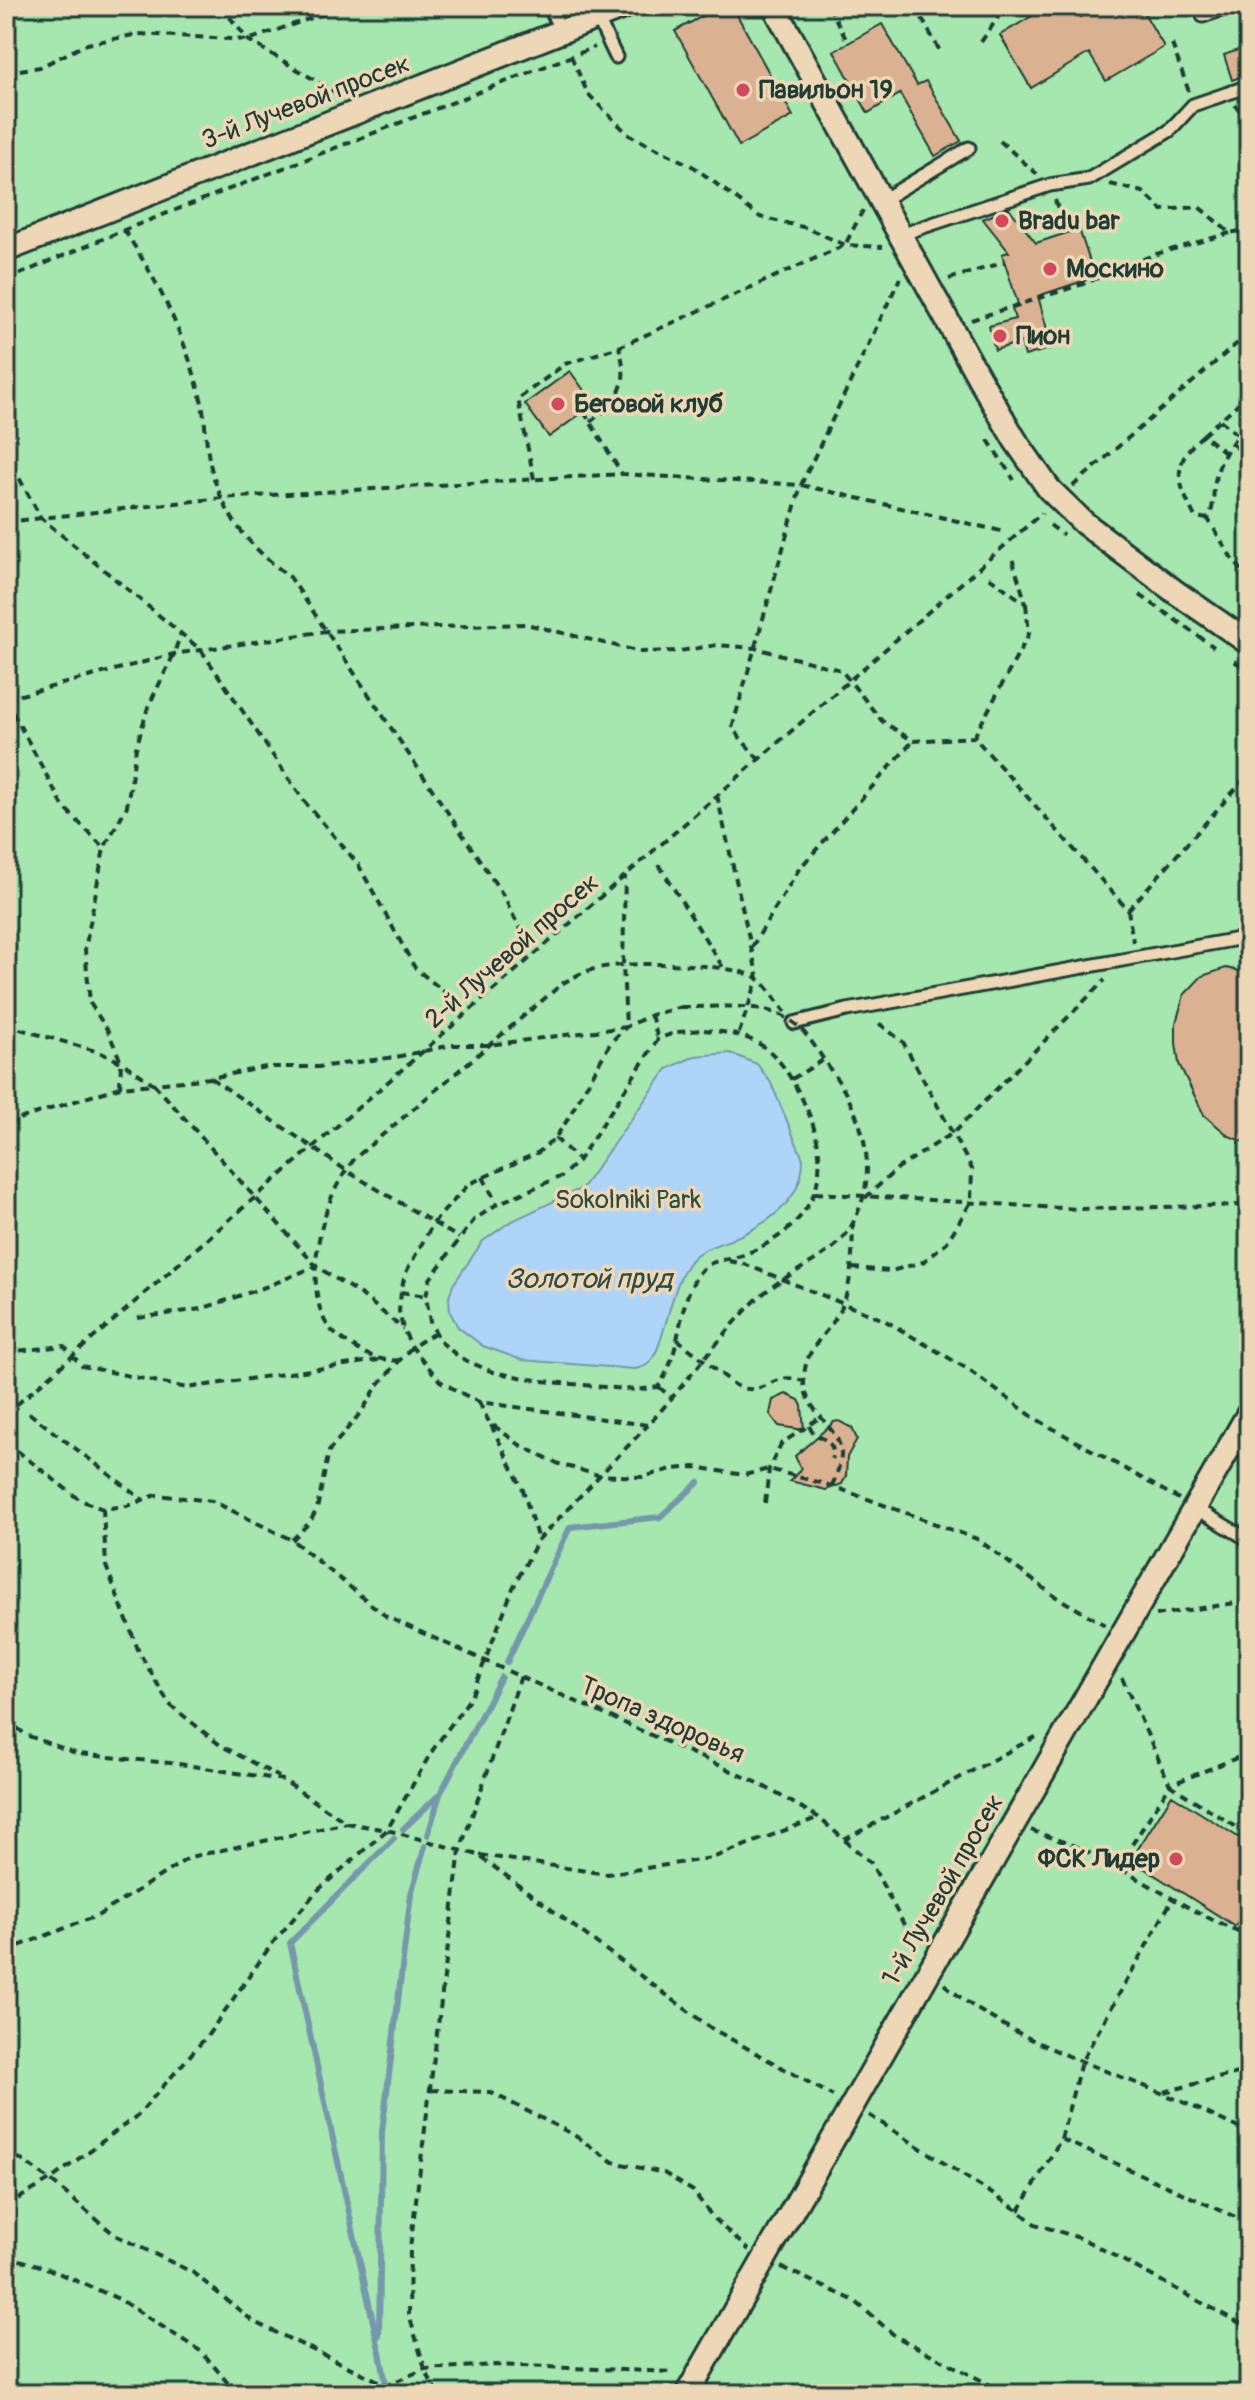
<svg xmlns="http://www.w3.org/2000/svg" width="1255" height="2400" font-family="Pangolin,sans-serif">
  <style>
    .green { fill: #a6e6af; stroke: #629272; stroke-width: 2 }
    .water { fill: #aed5f8; stroke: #7598aa; stroke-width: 2 }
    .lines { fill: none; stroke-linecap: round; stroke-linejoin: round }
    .stream { stroke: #7598aa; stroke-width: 6 }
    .building { fill: #dab292; stroke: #1f3d34; stroke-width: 2 }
    .lane-casing { stroke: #1f3d34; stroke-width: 17 }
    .street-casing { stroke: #1f3d34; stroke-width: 28 }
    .path { stroke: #1f3d34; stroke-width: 4; stroke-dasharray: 8 6; stroke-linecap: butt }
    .lane { stroke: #edd7b6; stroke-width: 11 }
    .street { stroke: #edd7b6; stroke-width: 22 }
    .path-bridge { stroke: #1f3d34; stroke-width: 4; stroke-dasharray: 8 6; stroke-linecap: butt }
    .poi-dot { fill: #d1495b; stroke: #edd7b6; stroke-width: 3 }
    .labels { text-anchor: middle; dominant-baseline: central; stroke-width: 7; stroke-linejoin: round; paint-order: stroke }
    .poi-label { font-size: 26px; font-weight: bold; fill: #1f3d34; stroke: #edd7b6; text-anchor: start }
    .street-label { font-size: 26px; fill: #1f3d34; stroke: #edd7b6 }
    .park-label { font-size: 26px; fill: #2c4e40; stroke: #edd7b6 }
    .water-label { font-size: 28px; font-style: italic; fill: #2d4c48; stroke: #edd7b6 }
  </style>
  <rect width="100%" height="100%" fill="#edd7b6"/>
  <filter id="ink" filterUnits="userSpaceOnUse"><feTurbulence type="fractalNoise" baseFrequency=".0125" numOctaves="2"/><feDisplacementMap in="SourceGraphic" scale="16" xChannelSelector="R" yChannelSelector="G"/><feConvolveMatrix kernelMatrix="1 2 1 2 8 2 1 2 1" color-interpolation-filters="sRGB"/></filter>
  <g filter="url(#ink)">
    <path class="green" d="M6 6H1249V2394H6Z"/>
    <path class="water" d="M730 1053 757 1064 771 1083 803 1159C803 1202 766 1225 730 1240 719 1244 705 1248 696 1255 668 1278 667 1353 645 1366 642 1368 638 1368 634 1369L522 1360 483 1346 458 1327 450 1312 449 1297 453 1285 483 1241 510 1222 582 1188 667 1069 695 1056Z"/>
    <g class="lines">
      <path class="stream" d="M507 1662 570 1527 660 1517 699 1482
        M403 1829 438 1796
        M428 1835 440 1794 501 1677
        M379 2335 382 2132 411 1894 425 1846
        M379 2347 388 2394
        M379 2349 290 1943 394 1838"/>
    </g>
    <path class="building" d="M721 6H732L793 116 739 146 675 31Z
      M1049 6H1074L1081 17 1100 6H1140L1164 47 1106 81 1089 53 1031 88 1000 35Z
      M882 24 917 85 926 81 961 141 935 156 900 94 868 113 834 51Z
      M1249 46V74L1232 80 1224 55Z
      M1009 208 1036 243 1079 229 1095 277 1038 296 1052 348 1025 356 1021 342 995 350 989 326 1015 319 1012 309 1019 307 1002 254 1009 252 983 219Z
      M570 371 594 404 549 437 525 404Z
      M1226 968 1249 973V1144L1229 1136 1204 1115 1179 1064 1176 1043V1023L1184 995 1202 976Z
      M786 1394 799 1400 802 1406 804 1430 779 1426 770 1414 773 1400Z
      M839 1421 852 1428 857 1439 847 1457 846 1476 842 1484 826 1490 790 1481 801 1469 795 1456 834 1422Z
      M1172 1795 1249 1844V1904L1235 1926 1131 1860Z"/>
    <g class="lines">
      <g class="lane-casing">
        <path id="lane" d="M549 6 561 32
          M1203 16 1233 6
          M597 17 616 57
          M881 201 969 148
          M901 237 914 230 1050 185 1089 179 1169 131 1193 105 1249 86
          M794 1023 847 1010 1249 937
          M1195 1508 1249 1540"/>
      </g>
      <g class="street-casing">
        <path id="street" d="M774 6 979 378 1015 440 1049 489 1084 523 1174 591 1249 643
          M6 250 626 6
          M687 2394 1249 1413"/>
      </g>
      <path class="path" d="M221 6 248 40 335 92
        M829 6 848 43
        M915 6 941 53
        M981 42 1006 6
        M1172 44 1189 92
        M571 56 588 94 629 135 694 167 760 217 807 228 845 245 883 247
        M6 72 40 67 87 44 139 34 248 40 332 11 359 6
        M1235 105 1249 121
        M1000 141 1037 174
        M1110 184 1143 192 1162 210 1199 207 1230 233 1249 229
        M1055 200 1066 233
        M124 230C158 281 183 332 199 391 206 415 205 441 210 464 223 516 248 546 290 577L503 895 527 943
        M949 279 1005 262
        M6 280 124 230 595 47
        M971 320 1083 284 1153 255 1230 233
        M584 412 622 474
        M1220 420 1238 435C1225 451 1217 466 1214 487 1213 499 1214 508 1208 519L1231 557 1249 579
        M590 422C620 400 630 384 619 347
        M1203 435 1249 394
        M988 440 1014 480
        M1232 444 1249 457
        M6 454 41 518 201 650 304 801 358 864 415 968 458 1003
        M534 479 518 399 565 364 619 347 845 245 863 210
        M1073 486 1249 333
        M1208 519 1195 517C1177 481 1170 464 1203 435L1224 452
        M6 522 221 498 622 474 801 485 1001 531
        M1050 525 1063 535
        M989 577 1026 604 1012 558
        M1140 595 1214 647
        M1026 604 1029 634 974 737 1128 910 1133 942
        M1234 661 1249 671
        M6 699 174 654 327 631 526 624 641 652 680 651 717 645 755 648 841 670 882 721 913 741 974 737
        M6 700 63 806 104 848
        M759 760 732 728 801 485 900 278
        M717 795 758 978 739 1033
        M659 865 724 969
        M1128 910 1249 774
        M752 947 799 869 913 741
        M651 1015 658 1039
        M6 1025 99 1052 121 1062 154 1084 211 1078 266 1067H318L396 1057 452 1045H489L626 1027 623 965 625 876
        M704 1030C756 1035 774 1045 799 1093 838 1165 822 1224 743 1255 727 1261 710 1258 699 1273 675 1307 684 1350 658 1387L636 1390 541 1381 493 1372 460 1358 441 1342 430 1322 426 1296 430 1279 474 1220 497 1204 562 1176 579 1160 658 1039 677 1032Z
        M211 1078 347 1171 459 1238
        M792 1079 823 1060
        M120 1087 121 1062 108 1031 90 1003 85 950 104 848 127 806 136 748 148 707 174 654 180 635
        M6 1123 120 1087 154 1084 316 1266 363 1296 403 1329
        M555 1138 579 1160
        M483 1177 497 1204
        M815 1193 1077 1209 1249 1205
        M865 1198 898 1168 953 1133 1105 980
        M729 1261 744 1264 884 1320 966 1368 1036 1419 1179 1499
        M852 1268 891 1271 923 1262 947 1242 971 1202 972 1169 903 1042 876 1021
        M401 1292 426 1296
        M138 1318 201 1309 268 1286 316 1266
        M677 1339 735 1385C767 1400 770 1369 803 1381
        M6 1352 64 1346 82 1366 187 1388 379 1360
        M400 1360C384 1362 368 1356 354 1347 341 1339 329 1332 323 1317 307 1279 319 1219 338 1184 343 1175 349 1166 355 1158L563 983C572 978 581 973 591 970 620 960 731 962 757 978 768 985 777 1002 785 1012
        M659 1387 672 1398
        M479 1402 489 1422 520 1445 559 1464 598 1475 643 1477 672 1469 694 1467 744 1475 769 1469 832 1486 977 1539 1053 1595 1105 1625
        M29 1413 143 1500
        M6 1414 1042 513
        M491 1425 523 1490 538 1540
        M809 1426 814 1435C827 1438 837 1447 832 1459
        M6 1442 80 1500 103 1509 127 1506 156 1495 212 1501 292 1540 387 1617 756 1782 818 1817 871 1863 917 1949
        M832 1486C836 1476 840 1466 841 1456 843 1428 803 1412 804 1380 804 1344 832 1333 843 1304 853 1279 852 1251 853 1224
        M765 1503 769 1469 781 1444 819 1418
        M103 1509 106 1566 139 1652 169 1704 220 1745 279 1777
        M292 1540 310 1522 317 1509 329 1451 362 1411 378 1385 400 1360 412 1347 436 1332
        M1156 1615 1249 1601
        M1122 1678 1170 1785 1249 1753
        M6 1719 26 1735 78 1754 179 1764 283 1780 347 1823 387 1830 478 1855 711 2028 833 2096
        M1031 1830C1048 1837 1067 1842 1083 1850 1140 1876 1190 1914 1249 1935
        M844 1840 1039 1735
        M480 1855 607 1874 712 1858 817 1818
        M1117 1868 1170 1785 1249 1835
        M1242 1933 1249 1923
        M6 1951 99 1915 190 1857 347 1823
        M944 1984C1004 2036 1085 2062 1159 2092 1189 2104 1219 2119 1249 2133
        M431 2090 490 2092 574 2135 613 2162 664 2173 693 2191 714 2219 749 2250
        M1164 2092 1249 2070
        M869 2115 1019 2211 1035 2224 1083 2239 1249 2328
        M1061 2139 1081 2062 1172 1900
        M6 2149 50 2180 115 2235 192 2272 254 2322 387 2385 425 2369 495 2365 674 2372
        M6 2206 50 2180 138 2115 208 2035 271 1945 317 1891 387 1830 432 1751 471 1697 513 1588 538 1540 648 1425
        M1019 2211 1061 2139 1249 2223
        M6 2256 44 2267 119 2299 202 2352 237 2394
        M781 2267 855 2301 895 2336 1008 2394
        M711 2390 721 2394
        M437 2394 425 2369 409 2315 410 2248 460 1850 521 1676"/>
      <use href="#lane" class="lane"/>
      <use href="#street" class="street"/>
      <path class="path-bridge" d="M682 1007C717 1008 765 1000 794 1023 811 1036 822 1059 835 1076 862 1116 878 1166 858 1212 853 1225 845 1238 834 1247 807 1268 774 1280 750 1306 714 1344 683 1387 648 1425L479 1402 459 1392 440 1381 412 1347 403 1329 399 1311 401 1292 405 1274 434 1222 469 1184 539 1152 555 1138 566 1122 611 1042 626 1027 651 1015Z"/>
    </g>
  </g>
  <g class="poi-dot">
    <circle cx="743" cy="90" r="8"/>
    <circle cx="1002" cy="221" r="8"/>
    <circle cx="1050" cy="269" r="8"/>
    <circle cx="1000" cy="336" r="8"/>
    <circle cx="558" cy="404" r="8"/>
    <circle cx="1176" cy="1859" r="8"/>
  </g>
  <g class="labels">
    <g class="poi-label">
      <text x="759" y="90">Павильон 19</text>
      <text x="1018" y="221">Bradu bar</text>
      <text x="1066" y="269">Москино</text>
      <text x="1016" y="336">Пион</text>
      <text x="574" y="404">Беговой клуб</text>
      <text x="1160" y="1859" text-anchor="end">ФСК Лидер</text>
    </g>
    <g class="street-label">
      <text transform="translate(306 102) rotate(-21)">3-й Лучевой просек</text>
      <text transform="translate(512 951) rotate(-41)">2-й Лучевой просек</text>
      <text transform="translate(662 1720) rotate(24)">Тропа здоровья</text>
      <text transform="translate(943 1890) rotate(-60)">1-й Лучевой просек</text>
    </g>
    <g class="park-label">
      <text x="628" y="1200">Sokolniki Park</text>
    </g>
    <g class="water-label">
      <text x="589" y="1279">Золотой пруд</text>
    </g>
  </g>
  <rect width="1255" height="2400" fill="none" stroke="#edd7b6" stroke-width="32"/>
  <rect x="16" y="16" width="1223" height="2368" fill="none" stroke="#1f3d34" stroke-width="3" filter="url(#ink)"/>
</svg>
